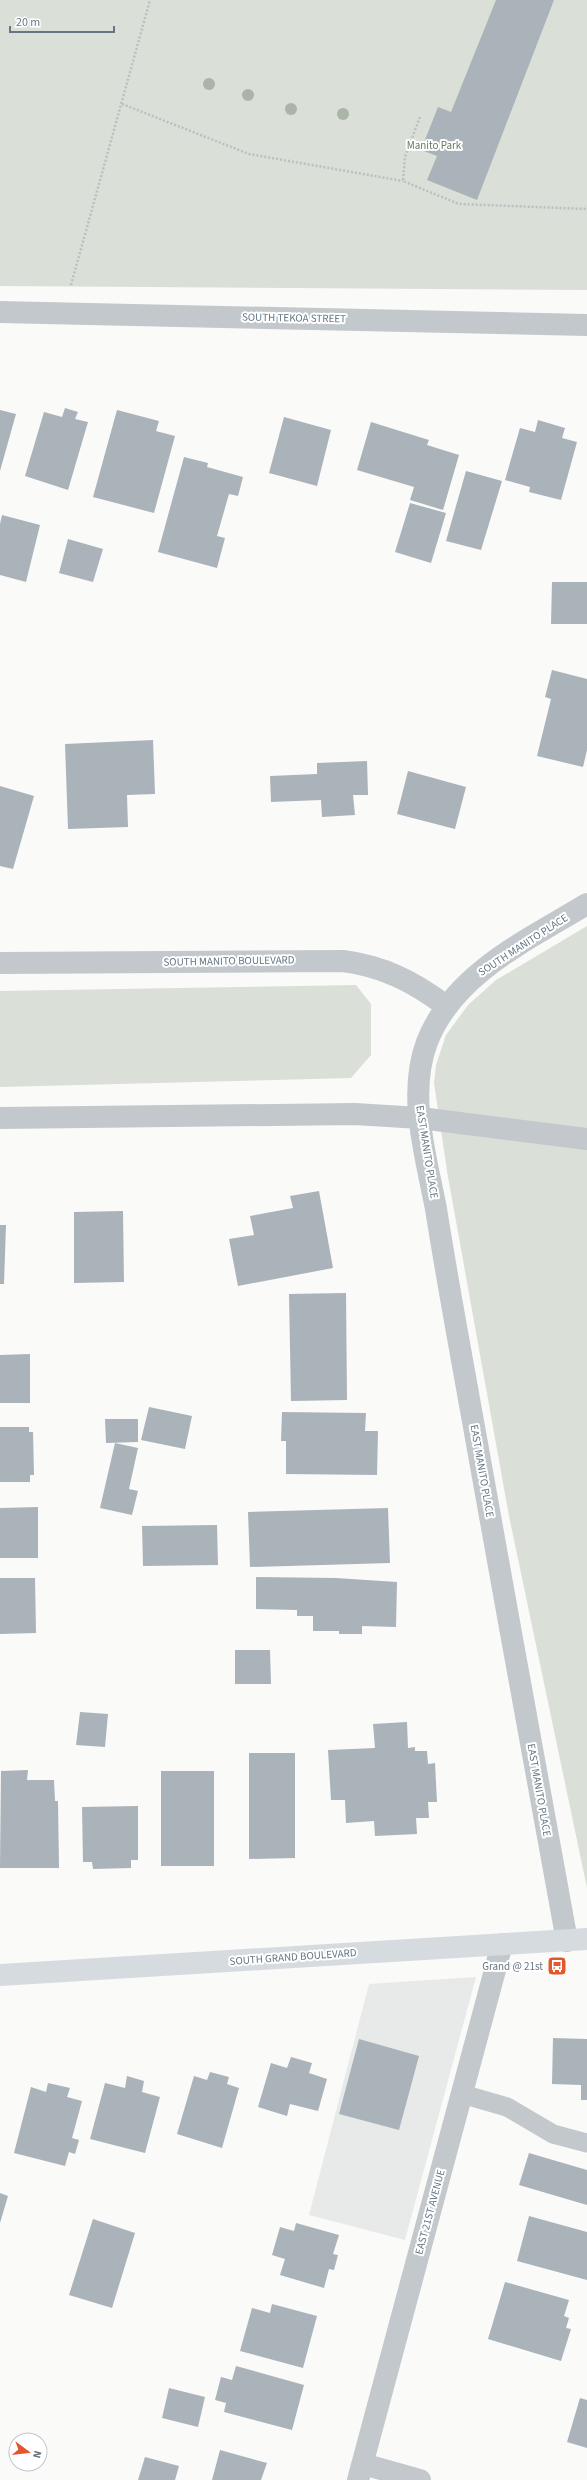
<svg xmlns="http://www.w3.org/2000/svg" width="587" height="2480" font-family="'Source Sans 3',sans-serif">
  <style>
    .built { fill: #e8e9e9 }
    .green { fill: #dadfd7 }
    .building { fill: #aab3b9 }
    .lines { fill: none; stroke-linecap: round; stroke-linejoin: round }
    .path { stroke: #bbbfc2; stroke-width: 2.5; stroke-dasharray: 2 2; stroke-linecap: butt }
    .service { stroke: #c3c8cc; stroke-width: 19 }
    .pedestrian { stroke: #c3c8cc; stroke-width: 22 }
    .minor { stroke: #c3c8cc; stroke-width: 22 }
    .secondary { stroke: #d6dbdf; stroke-width: 22 }
    .tree { fill: #aab4a7 }
    .labels { text-anchor: middle; dominant-baseline: central; stroke-width: 4; stroke-linejoin: round; paint-order: stroke }
    .park-label { font-size: 11px; fill: #687a64; stroke: #fff }
    .street-label { font-size: 11px; fill: #657683; stroke: #fff }
    .poi-label { font-size: 11px; fill: #657683; stroke: #fff; text-anchor: end }
  </style>
  <rect width="100%" height="100%" fill="#fafaf8"/>
  <path class="built" d="M476 1977 405 2240 309 2215 369 1984Z"/>
  <path class="green" d="M0 0H587V290L0 286Z
    M587 926V1888L509 1516 447 1171 434 1083 436 1065 446 1035 468 1005 496 980Z
    M356 985 371 1004V1055L351 1078 0 1087V991Z"/>
  <path class="building" d="M496 0H554L477 200 427 180 437 156 421 150 438 107 451 112Z
    M65 408 78 412 75 419 88 422 68 490 25 476 44 412 62 417Z
    M0 410 16 414 0 471Z
    M117 410 159 421 156 431 175 436 154 513 93 497Z
    M284 417 331 430 317 486 269 473Z
    M538 420 565 428 562 438 577 442 561 500 529 492 530 487 505 480 520 428 535 432Z
    M371 422 429 440 427 445 459 455 443 510 410 500 414 487 357 470Z
    M184 457 208 463 207 467 243 477 238 496 229 494 217 536 225 538 217 568 158 552Z
    M466 471 502 481 481 550 446 541Z
    M410 503 446 513 431 563 395 552Z
    M2 515 40 525 26 582 0 575V524Z
    M68 539 103 549 93 582 59 573Z
    M552 582H587V624H551Z
    M552 670 587 679V750L583 767 537 756 551 699 545 697Z
    M153 740 155 794 127 795 128 827 68 829 65 744Z
    M367 761 368 795H353L355 815 322 817 321 800 271 802 270 776 317 774V763Z
    M408 771 466 787 455 829 397 814Z
    M0 786 34 796 13 869 0 866Z
    M319 1191 333 1268 238 1286 229 1239 254 1235 250 1216 293 1208 290 1196Z
    M123 1211 124 1282 74 1283V1212Z
    M0 1225H6L4 1284H0Z
    M346 1293 347 1400 291 1401 289 1294Z
    M30 1354V1403H0V1355Z
    M149 1407 192 1416 185 1449 141 1440Z
    M282 1412 366 1413 365 1431H378L377 1475 286 1474V1441H281Z
    M105 1419H138V1442L106 1443Z
    M0 1427H29V1432H33L34 1475H30V1482H0Z
    M115 1443 138 1448 129 1489 138 1491 132 1515 100 1508Z
    M38 1507V1558H0V1508Z
    M388 1508 390 1563 250 1567 248 1512Z
    M217 1525 218 1565 143 1566 142 1526Z
    M256 1577 336 1578 397 1582 396 1627 362 1626V1634H339V1631H313V1616H297V1610L256 1609Z
    M0 1578H35L36 1633 0 1634Z
    M235 1650H270L271 1684H235Z
    M80 1712 108 1714 105 1747 76 1745Z
    M407 1722 408 1748 415 1747V1751H427L428 1764 435 1763 437 1802H428L429 1818H416L417 1834 375 1836 374 1821 346 1823 345 1800H331L328 1750 375 1748 373 1724Z
    M249 1753H295V1858L249 1859Z
    M28 1770 27 1780H54L55 1801H58L59 1868H0L1 1771Z
    M161 1771H214V1866H161Z
    M138 1806V1860H131V1868L93 1869 92 1862H83L82 1807Z
    M553 2038 587 2039V2100H581V2085L552 2084Z
    M359 2039 419 2056 399 2130 339 2114Z
    M291 2057 312 2063 309 2073 327 2079 318 2111 290 2104 287 2116 258 2107 271 2063 287 2068Z
    M210 2072 229 2077 227 2084 239 2088 222 2148 177 2134 194 2076 207 2080Z
    M127 2076 144 2081 142 2092 160 2097 145 2153 90 2139 105 2083 125 2088Z
    M48 2083 70 2088 67 2097 82 2101 72 2138 79 2140 75 2154 69 2152 65 2166 14 2153 31 2087 46 2092Z
    M529 2153 587 2170V2205L519 2185Z
    M0 2193 8 2196 0 2223Z
    M529 2216 587 2232V2280L517 2261Z
    M93 2219 135 2233 112 2308 69 2295Z
    M296 2223 339 2235 333 2254 338 2255 334 2270 329 2269 324 2288 280 2275 285 2259 272 2255 280 2227 294 2231Z
    M505 2282 569 2300 564 2316 569 2318 566 2328 571 2329 561 2361 488 2339Z
    M272 2304 317 2316 303 2368 240 2351 252 2308 270 2313Z
    M236 2366 304 2385 292 2430 224 2412 226 2403 215 2400 221 2377 232 2380Z
    M169 2388 205 2397 198 2427 162 2418Z
    M580 2398 587 2400V2448L567 2442Z
    M220 2450 267 2463 261 2480H212Z
    M145 2457 179 2466 175 2480H138Z"/>
  <g class="lines">
    <path class="path" d="M122 104 249 154 403 181
      M420 117 405 157 403 181 459 204 587 209
      M71 285 150 0"/>
    <path class="service" d="M462 2094 507 2107 553 2134 587 2143"/>
    <path class="pedestrian" d="M420 1118 587 1139"/>
    <path class="minor" d="M0 312 587 325
      M0 963 343 961C383 966 414 982 446 1006
      M0 1118 355 1114 420 1118
      M567 1941C531 1747 497 1554 462 1360 453 1310 444 1260 436 1209 426 1156 407 1095 427 1042 454 973 528 940 587 904
      M363 2464 420 2480
      M358 2480 502 1944"/>
    <path class="secondary" d="M0 1975 587 1939"/>
  </g>
  <g class="tree">
    <circle cx="209" cy="84" r="6"/>
    <circle cx="248" cy="95" r="6"/>
    <circle cx="291" cy="109" r="6"/>
    <circle cx="343" cy="114" r="6"/>
  </g>
  <defs>
    <g id="bus-square" transform="scale(1)"><rect x="-9" y="-9" width="18" height="18" rx="4" fill="#e4572e" stroke="#fff"/><path d="M-5-6H5V4H4V6H2V4H-2V6H-4V4H-5ZM-3.5-4V0h7V-4ZM-3.5 1.2v1.5H-2V1.2ZM2 1.2v1.5H3.5V1.2Z" fill="#fff"/></g>
  </defs>
  <g fill-rule="evenodd">
    <use href="#bus-square" x="557" y="1966"/>
  </g>
  <g class="labels">
    <g class="park-label">
      <text x="434" y="145">Manito Park</text>
    </g>
    <g class="street-label">
      <text transform="translate(294 318) rotate(1)">SOUTH TEKOA STREET</text>
      <text transform="translate(523 945) rotate(-33)">SOUTH MANITO PLACE</text>
      <text transform="translate(229 961) rotate(-1)">SOUTH MANITO BOULEVARD</text>
      <text transform="translate(427 1152) rotate(81)">EAST MANITO PLACE</text>
      <text transform="translate(482 1471) rotate(80)">EAST MANITO PLACE</text>
      <text transform="translate(539 1790) rotate(80)">EAST MANITO PLACE</text>
      <text transform="translate(293 1957) rotate(-4)">SOUTH GRAND BOULEVARD</text>
      <text transform="translate(430 2212) rotate(-75)">EAST 21ST AVENUE</text>
    </g>
    <g class="poi-label">
      <text x="543" y="1966">Grand @ 21st</text>
    </g>
  </g>
  <g transform="translate(28 2452) rotate(105)"><circle r="19" fill="#ffffff" stroke="#c1c8cd"/>
  <path d="M0-3L7 15L0 10L-7 15Z" fill="#e4572e"/>
  <text y="-6" font-size="11" font-weight="bold" text-anchor="middle" fill="#657683">N</text>
  </g>
  <path d="M10 26v6h104v-6" fill="none" stroke="#657683" stroke-width="2"/>
  <text x="16" y="26" font-size="12" fill="#657683" stroke="#ffffff" stroke-width="3" paint-order="stroke">20 m</text>
</svg>
